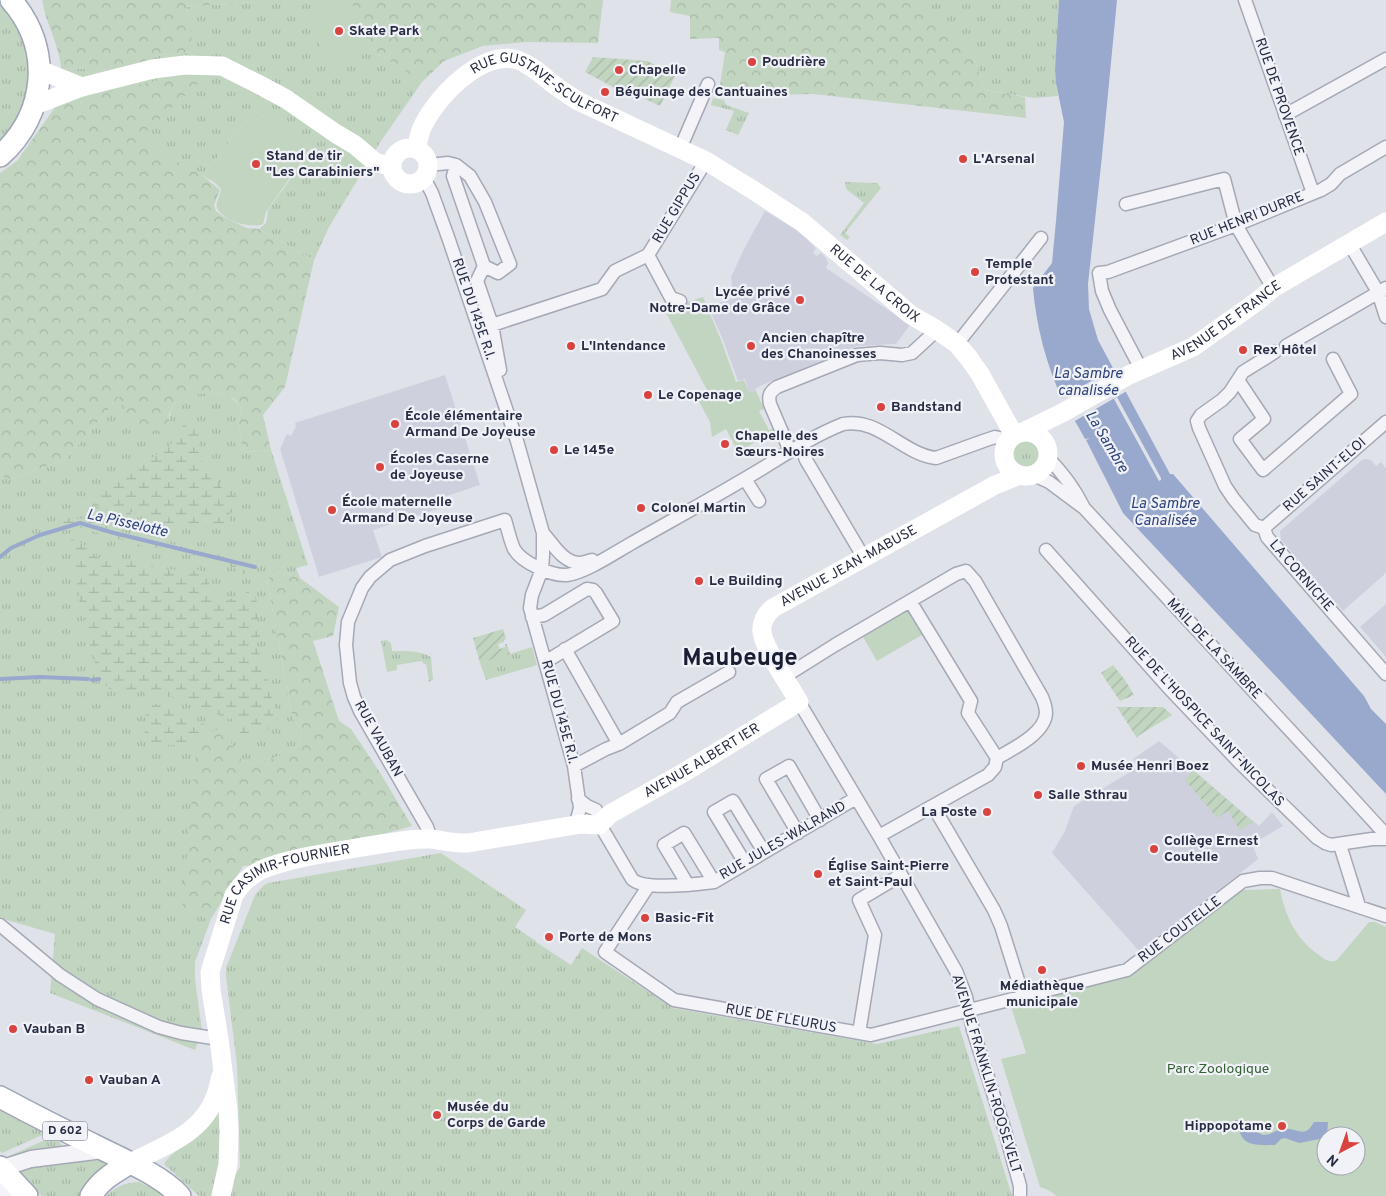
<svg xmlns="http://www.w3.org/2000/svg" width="1386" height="1196" font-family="Overpass,sans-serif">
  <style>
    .built { fill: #ced1dd }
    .grass { fill: url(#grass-tufts) }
    .forest { fill: url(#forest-crowns) }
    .wetland { fill: url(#wetland-marsh) }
    .park { fill: #c2d5c1; fill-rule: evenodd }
    .garden { fill: url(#garden-furrows) }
    .water { fill: #99a8cd; fill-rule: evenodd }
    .pier { fill: #e0e2ea }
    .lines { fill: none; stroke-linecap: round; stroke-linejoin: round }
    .stream { stroke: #99a8cd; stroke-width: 4 }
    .minor-casing { stroke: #a5a8b5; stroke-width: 15 }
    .tertiary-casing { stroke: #a5a8b5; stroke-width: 19 }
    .primary-casing { stroke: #9fa4b7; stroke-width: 24 }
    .minor { stroke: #f4f4f8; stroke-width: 12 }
    .tertiary { stroke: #f4f4f8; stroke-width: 16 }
    .secondary { stroke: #fff; stroke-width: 19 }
    .primary { stroke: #fff; stroke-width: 21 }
    .poi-dot { fill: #d8443d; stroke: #f0f2f8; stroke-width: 2 }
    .labels { text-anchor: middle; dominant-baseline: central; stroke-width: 4.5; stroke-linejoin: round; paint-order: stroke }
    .shield { fill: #f0f2f8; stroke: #646779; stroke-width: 1 }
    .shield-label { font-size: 12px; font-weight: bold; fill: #282c43 }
    .poi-label { font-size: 14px; font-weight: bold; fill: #282c43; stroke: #f0f2f8; text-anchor: start }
    .street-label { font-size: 14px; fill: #282c43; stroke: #f0f2f8 }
    .park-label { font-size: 14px; fill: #346034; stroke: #f0f2f8 }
    .water-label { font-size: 15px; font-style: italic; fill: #2e427a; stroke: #f0f2f8 }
    .town-label { font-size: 24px; font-weight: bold; fill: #1a1e34; stroke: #f0f2f8 }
  </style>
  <defs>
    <pattern id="grass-tufts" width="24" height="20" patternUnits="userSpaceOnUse" patternTransform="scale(1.25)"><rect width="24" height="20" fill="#c2d5c1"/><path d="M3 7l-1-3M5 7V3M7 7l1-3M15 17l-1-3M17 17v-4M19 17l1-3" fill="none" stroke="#a7b7a7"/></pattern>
    <pattern id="forest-crowns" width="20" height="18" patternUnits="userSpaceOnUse" patternTransform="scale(1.25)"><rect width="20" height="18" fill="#c2d5c1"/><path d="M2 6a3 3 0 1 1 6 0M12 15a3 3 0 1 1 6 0" fill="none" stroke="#a7b7a7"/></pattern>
    <pattern id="wetland-marsh" width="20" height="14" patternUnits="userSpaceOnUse" patternTransform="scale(1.25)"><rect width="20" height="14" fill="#c2d5c1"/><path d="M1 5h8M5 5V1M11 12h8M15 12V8" fill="none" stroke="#a7b7a7"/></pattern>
    <pattern id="garden-furrows" width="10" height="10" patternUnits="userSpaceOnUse" patternTransform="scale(1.25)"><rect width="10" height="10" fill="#c2d5c1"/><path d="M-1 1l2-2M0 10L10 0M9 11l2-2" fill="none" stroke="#a7b7a7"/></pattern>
  </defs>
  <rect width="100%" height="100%" fill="#e0e2ea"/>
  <path class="built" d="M765 211 795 229 806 238 816 248 813 253 817 256 819 254 821 253 826 258 828 263 826 268 910 325 896 344 857 346 760 386 755 389 756 391 749 392 745 379 738 381 723 340 708 306 734 298 731 277 746 245Z
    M445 375 480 485 444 497 447 506 373 530 382 557 319 577 280 449 287 434 291 436 296 426 295 423Z
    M1366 459 1371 460 1376 466 1381 462 1386 468V573L1343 611 1281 540 1280 531 1362 460Z
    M1386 604V657L1360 627Z
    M1159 741 1259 826 1272 812 1283 826 1252 844 1258 859 1252 864 1139 951 1052 853 1065 831 1074 806 1138 767 1133 759Z"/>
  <path class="grass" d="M254 0H350L371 47 379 54 422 82 381 141 329 227 314 260 259 229 266 223 268 210 312 149 254 110 203 176 137 139 197 84 56 106 61 68 117 70 162 55 193 52 186 7 253 2Z
    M920 0H1059L1055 70 1056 83 1058 96 1034 98 985 90 974 57 919 8Z
    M0 5C40 44 35 102 0 142Z
    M713 98 724 100 726 105 749 113 738 135 726 130 734 111 711 105Z
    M845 182 877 183 881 188 845 233 850 237 847 240 840 235 864 203 846 189Z
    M208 393C227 394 231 393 242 410L238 423 243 452 271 450 308 565 296 568 300 578 280 572 267 579 292 717 302 730 300 743 292 752 254 764 243 761 234 753 228 733 182 908 211 919 195 962V979L202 1031 195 1050 50 993 55 934 0 918V475L9 480 66 459 119 397 169 424C169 413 173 401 184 396 190 393 201 394 208 393Z
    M1012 454a15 15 0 1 1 30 0a15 15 0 1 1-30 0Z
    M386 640 391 643 392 651C406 651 419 650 431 657L433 680 428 682V681L429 680 426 664H424L422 661 397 665V670L387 672 381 641Z
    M532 647 537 665 486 680 480 663Z
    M441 853 526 910 515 927 536 941V942L571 965 582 948 673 1008 877 1044 959 1026 1012 1196H224L240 1167 237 1065 226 976V968L255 895 263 886 268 883Z
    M0 1104 49 1132 2 1153 0 1151Z
    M224 1110 216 1196H199L164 1164C170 1154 179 1150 188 1142 199 1131 208 1115 224 1110Z
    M56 1135 62 1147 42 1151 10 1161 7 1157Z
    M86 1160 104 1161 108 1164 87 1183 80 1196H42L19 1172 36 1166Z
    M139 1182 168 1196H106C117 1186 124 1183 139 1182Z"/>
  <path class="forest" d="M42 0H254L253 2 186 7 194 52 162 55 117 70 61 68C59 44 46 24 42 0Z
    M350 0H603L598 43 526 42 483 46 444 61 422 82 379 54 371 47Z
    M671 0H920V8L974 57 985 90 1025 97 1026 118 814 94 770 95 722 86 720 85 725 52 719 50V38L690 39V16L670 12Z
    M186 73 198 84 138 139 203 176 220 190 214 205 216 211 224 217 247 228 259 229 314 260 285 387 263 415 271 450 243 452 238 423 242 410 235 399 224 394 208 393 184 396 175 403 169 414V424L161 432C128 431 132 423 119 397L66 459 9 480 0 475V173L17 161 56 106Z
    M280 572 300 578 339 607 333 636 313 641 339 721 351 729 379 771 412 826 276 865 243 866 211 919 182 909 197 739 202 734 215 730H222L228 733 235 753 243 761 254 764 292 752 300 743 302 730 292 717 267 579Z"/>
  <path class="wetland" d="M199 424C199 440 196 455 206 468H212L214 473 212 476 213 479H217C221 489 227 494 237 495L240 511 230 513 229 524 226 527 217 528 184 524 181 525 180 528 163 526 146 521 145 520 146 517 131 512V517L115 512 112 513V515L110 517H109L108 510 94 506 93 504 100 500V493L165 449 178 438 183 425Z
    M67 518 86 519 119 531 140 537 239 559 248 564 251 568V572L243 574 233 567 220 562 166 549 143 546 81 528 75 527 66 530 61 519Z
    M71 539C83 540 88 551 97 556 105 561 109 557 116 559 121 560 123 562 128 561L130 558C141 557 147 566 158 568 164 570 171 569 177 570 181 571 185 573 189 572 194 571 198 568 203 572 211 578 209 595 219 597 225 599 231 598 238 600L242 597 249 590 255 591 257 604V619L260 636 256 646 259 653 267 667 268 684 275 708 270 726 268 730 265 732 264 731 256 732 241 739 239 727 235 722 185 700 162 695H142V691L109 689 103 682 92 680 93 670H97L87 635 80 601H78L77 596H79Z
    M154 705 180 712 189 718 193 719 206 725V730H204L198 735 193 737 190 743 186 745H151C141 737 146 726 145 716L148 713 150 707Z"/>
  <path class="park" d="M341 0H350L371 47 329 65 306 15Z
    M254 110 311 148 266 212 263 224C251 229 223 221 217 208 215 202 221 195 221 189L214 182 203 176Z
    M703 297 721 340 736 382 744 380 749 392 756 391 764 409 759 411 769 430 774 428 775 431 738 452 726 429 712 437 710 422 696 396 707 390 664 309Z
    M908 610 922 635 877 661 863 637Z
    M1280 889C1285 916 1296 939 1319 955 1325 960 1330 963 1337 960L1369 922H1375L1386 927V1196H1057L1048 1190 1040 1187 1001 1059 1026 1053 1011 1007 1133 973 1179 938V936L1243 890ZM1326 1136H1356V1166H1326Z"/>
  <path class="garden" d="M593 57 647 61 676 74 660 106 626 90 624 93 585 72Z
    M503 629 506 639 504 640V642L498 644 500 649 505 647V644H507L510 654 480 663 473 638Z
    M1113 665 1125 680 1134 695 1120 701 1101 673Z
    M1117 707H1163L1172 715 1138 736 1137 738Z
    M1193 770 1253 822 1240 830 1228 811 1217 818 1185 780Z"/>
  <path class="water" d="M1059 0H1117L1102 156 1088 284 1089 309 1098 340 1170 474H1173L1364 696 1371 709 1386 724V794L1123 513 1086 440 1090 438 1085 439C1078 425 1069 412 1062 398 1046 365 1036 324 1033 288L1052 263 1056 221 1064 122 1056 83 1055 70ZM1117 397 1161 478V480L1159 481 1114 399Z
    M1234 1120H1238L1243 1125H1251C1254 1129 1258 1134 1264 1135 1271 1135 1276 1130 1283 1129 1298 1127 1304 1140 1314 1122H1328L1327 1136 1320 1139 1299 1143 1285 1138 1281 1139 1275 1145C1264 1145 1246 1147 1241 1135 1238 1129 1240 1125 1234 1120Z"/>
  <path class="pier" d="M1114 368 1127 391 1073 422 1060 399Z"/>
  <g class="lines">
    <path class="stream" d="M0 557 11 548 40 535 80 523 114 533 255 567
      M0 679 40 677 88 679
      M92 680 99 679"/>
    <g class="minor-casing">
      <path id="minor" d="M1245 0 1313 193
        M1285 115 1386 59
        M680 149 708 84
        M429 165 448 163 456 165
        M424 178 432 193 449 240 517 441 543 533V555L542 569 532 595 530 608 574 766 580 808 577 819 572 826
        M1126 204 1224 179 1236 225 1273 288
        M1349 243 1378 292 1386 317
        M648 255 706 161
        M648 255 671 298 680 301
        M484 266 498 273 510 264 485 202 470 176 456 165 453 176 484 266 477 281 492 325 500 370
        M492 325 602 289 615 271 648 255
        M957 344 1041 238
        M1286 346 1386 288
        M1275 352 1243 372 1230 392 1222 400 1201 415 1197 421 1199 428 1225 486 1233 498 1255 525 1264 528 1267 537 1386 674
        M1141 369 1110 310 1102 291 1099 273 1108 272 1236 225 1321 190 1331 184 1340 174 1386 147
        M1238 380 1264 419 1240 439 1263 470 1351 394 1333 359
        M801 445 806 460 864 558
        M790 451 770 404C768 395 770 392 777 387L857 355 880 353 902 355 912 353 937 330
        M1048 458C1062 472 1074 488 1083 506
        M1034 475 1049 482 1084 508 1312 754 1386 835
        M745 479 759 501
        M1264 528 1386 422
        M543 533C553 544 563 563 580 563 584 563 588 561 592 560
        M1046 550 1168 687 1241 764 1317 838 1325 843 1331 845 1372 839H1386
        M910 601 971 701 968 713 997 758
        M532 617 544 615 587 589 593 590 596 593 613 621 545 662
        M565 649 619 744
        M784 677 835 645 956 574 966 571 975 581 1042 697C1044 702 1046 708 1046 713 1045 734 1012 749 997 758
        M799 702 879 836 956 971 966 997 973 1030 1005 1131 1020 1186V1196
        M574 766 606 749 619 744 670 713 677 702 729 672
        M578 799 587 806 596 810
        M933 806 994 910 1001 926 1023 996
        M596 825 603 830 632 879C644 891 696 884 714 882L856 798
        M798 833 766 779 789 766 820 820
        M879 836 988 775 995 767 997 758
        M431 839 427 827 360 711 354 697 350 683 346 645 348 622 362 588 370 577 390 560 425 546 505 520C508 530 510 540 514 549 522 563 552 576 567 575 585 573 616 552 632 543 676 518 720 494 763 468 789 452 815 435 843 424 879 417 902 454 936 458L986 440 995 437 1009 440
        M1340 845 1359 906
        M745 863 714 812 733 801 764 852
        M649 885 605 952 674 1000 871 1035 1127 970 1243 881 1260 878H1272L1386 916
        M688 885 664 845 684 833 714 882
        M0 925 60 975 97 999 159 1027 181 1033 219 1039
        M859 1033 875 935 859 900 901 875"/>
    </g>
    <g class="tertiary-casing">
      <path id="tertiary" d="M0 1169 31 1159 103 1150
        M0 1188H19"/>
    </g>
    <g class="primary-casing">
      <path id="primary" d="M0 156C47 114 53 48 11 0
        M0 1097C30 1113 61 1129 92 1144 119 1158 160 1174 180 1196
        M0 1167 27 1196
        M91 1196C100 1180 115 1172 130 1163"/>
    </g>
    <use href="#minor" class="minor"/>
    <use href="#tertiary" class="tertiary"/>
    <g class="secondary">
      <path d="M40 70 82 87"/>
      <path d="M35 105 82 87 153 69 185 65 222 66 256 83 286 99 335 133 355 145 375 162 392 167"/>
      <circle cx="410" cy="166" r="18"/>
      <path id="s1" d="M416 149C418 143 419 136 421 130 433 100 482 48 518 60 531 65 542 75 553 84 561 90 570 96 578 101L706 161 753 190 802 222 911 315 937 330 957 344 968 357 980 374 1014 435"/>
      <path id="s2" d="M1023 432 1062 413 1129 375 1193 347 1259 300 1273 288 1386 222"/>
      <circle cx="1026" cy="454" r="22"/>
      <path d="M130 1163C163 1146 203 1134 216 1095 218 1089 219 1083 221 1076"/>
      <path id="s3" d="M221 1196 228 1164 229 1131 228 1110 219 1039 211 990 210 972 234 895C241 884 249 876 261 870 292 857 329 853 362 847 384 844 407 838 430 839 442 840 455 844 468 843L581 824 599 825 610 814 683 773 799 702C790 686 764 649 762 632 761 622 766 614 773 608L995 485 1020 475"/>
    </g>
    <use href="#primary" class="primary"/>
  </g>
  <g class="poi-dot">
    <circle cx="339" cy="31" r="5"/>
    <circle cx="752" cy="62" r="5"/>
    <circle cx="619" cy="70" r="5"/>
    <circle cx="605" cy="92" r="5"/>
    <circle cx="963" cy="159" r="5"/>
    <circle cx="256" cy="164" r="5"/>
    <circle cx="975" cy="272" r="5"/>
    <circle cx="800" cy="300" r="5"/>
    <circle cx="571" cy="346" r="5"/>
    <circle cx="751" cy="346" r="5"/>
    <circle cx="1243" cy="350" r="5"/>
    <circle cx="648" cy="395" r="5"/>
    <circle cx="881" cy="407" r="5"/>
    <circle cx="395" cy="424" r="5"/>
    <circle cx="725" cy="444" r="5"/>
    <circle cx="554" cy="450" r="5"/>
    <circle cx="380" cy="467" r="5"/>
    <circle cx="641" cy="508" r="5"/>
    <circle cx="332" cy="510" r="5"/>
    <circle cx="699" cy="581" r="5"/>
    <circle cx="1081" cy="766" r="5"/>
    <circle cx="1038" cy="795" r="5"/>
    <circle cx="987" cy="812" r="5"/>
    <circle cx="1154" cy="849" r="5"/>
    <circle cx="818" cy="874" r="5"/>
    <circle cx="645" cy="918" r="5"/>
    <circle cx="549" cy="937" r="5"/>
    <circle cx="1042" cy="970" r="5"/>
    <circle cx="13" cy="1029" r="5"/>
    <circle cx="89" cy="1080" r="5"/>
    <circle cx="437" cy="1115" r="5"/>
    <circle cx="1282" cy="1126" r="5"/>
  </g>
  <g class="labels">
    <rect class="shield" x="42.5" y="1121.5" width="45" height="19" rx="4"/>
    <g class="shield-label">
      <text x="65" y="1131">D 602</text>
    </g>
    <g class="poi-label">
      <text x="349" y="31">Skate Park</text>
      <text x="762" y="62">Poudrière</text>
      <text x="629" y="70">Chapelle</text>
      <text x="615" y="92">Béguinage des Cantuaines</text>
      <text x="266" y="156">Stand de tir<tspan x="266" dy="16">"Les Carabiniers"</tspan></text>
      <text x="973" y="159">L'Arsenal</text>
      <text x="985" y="264">Temple<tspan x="985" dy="16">Protestant</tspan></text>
      <text x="790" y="292" text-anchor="end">Lycée privé<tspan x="790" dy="16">Notre-Dame de Grâce</tspan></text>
      <text x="761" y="338">Ancien chapître<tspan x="761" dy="16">des Chanoinesses</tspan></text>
      <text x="581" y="346">L'Intendance</text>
      <text x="1253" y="350">Rex Hôtel</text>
      <text x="658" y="395">Le Copenage</text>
      <text x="891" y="407">Bandstand</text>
      <text x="405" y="416">École élémentaire<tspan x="405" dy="16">Armand De Joyeuse</tspan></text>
      <text x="735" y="436">Chapelle des<tspan x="735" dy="16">Sœurs-Noires</tspan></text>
      <text x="564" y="450">Le 145e</text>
      <text x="390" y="459">Écoles Caserne<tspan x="390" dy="16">de Joyeuse</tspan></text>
      <text x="342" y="502">École maternelle<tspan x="342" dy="16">Armand De Joyeuse</tspan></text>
      <text x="651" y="508">Colonel Martin</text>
      <text x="709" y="581">Le Building</text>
      <text x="1091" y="766">Musée Henri Boez</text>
      <text x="1048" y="795">Salle Sthrau</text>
      <text x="977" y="812" text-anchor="end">La Poste</text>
      <text x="1164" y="841">Collège Ernest<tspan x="1164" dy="16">Coutelle</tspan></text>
      <text x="828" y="866">Église Saint-Pierre<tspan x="828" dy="16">et Saint-Paul</tspan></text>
      <text x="655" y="918">Basic-Fit</text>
      <text x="559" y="937">Porte de Mons</text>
      <text x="1042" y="986" text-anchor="middle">Médiathèque<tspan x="1042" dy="16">municipale</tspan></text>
      <text x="23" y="1029">Vauban B</text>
      <text x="99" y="1080">Vauban A</text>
      <text x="447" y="1107">Musée du<tspan x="447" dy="16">Corps de Garde</tspan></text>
      <text x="1272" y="1126" text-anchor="end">Hippopotame</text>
    </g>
    <g class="street-label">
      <text transform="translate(1279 97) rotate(71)">RUE DE PROVENCE</text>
      <text stroke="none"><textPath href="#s1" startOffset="181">RUE GUSTAVE-SCULFORT</textPath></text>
      <text transform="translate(677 208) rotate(-59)">RUE GIPPUS</text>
      <text transform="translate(1247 219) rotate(-22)">RUE HENRI DURRE</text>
      <text stroke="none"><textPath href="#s1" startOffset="571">RUE DE LA CROIX</textPath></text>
      <text transform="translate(473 309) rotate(71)">RUE DU 145E R.I.</text>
      <text stroke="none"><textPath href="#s2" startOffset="232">AVENUE DE FRANCE</textPath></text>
      <text transform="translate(1325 475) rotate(-41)">RUE SAINT-ELOI</text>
      <text stroke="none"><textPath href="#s3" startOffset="1116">AVENUE JEAN-MABUSE</textPath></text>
      <text transform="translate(1301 576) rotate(49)">LA CORNICHE</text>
      <text transform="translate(1214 649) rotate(47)">MAIL DE LA SAMBRE</text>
      <text transform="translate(559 712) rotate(75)">RUE DU 145E R.I.</text>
      <text transform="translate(1204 722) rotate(47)">RUE DE L'HOSPICE SAINT-NICOLAS</text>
      <text transform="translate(378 739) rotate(61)">RUE VAUBAN</text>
      <text stroke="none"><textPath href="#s3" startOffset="809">AVENUE ALBERT IER</textPath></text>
      <text transform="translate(783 841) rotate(-30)">RUE JULES-WALRAND</text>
      <text stroke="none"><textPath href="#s3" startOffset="356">RUE CASIMIR-FOURNIER</textPath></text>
      <text transform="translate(1180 930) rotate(-37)">RUE COUTELLE</text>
      <text transform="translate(781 1019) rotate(10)">RUE DE FLEURUS</text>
      <text transform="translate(986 1074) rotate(73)">AVENUE FRANKLIN-ROOSEVELT</text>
    </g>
    <g class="park-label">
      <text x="1218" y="1069">Parc Zoologique</text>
    </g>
    <g class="water-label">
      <text x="1088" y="374">La Sambre<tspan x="1088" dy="17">canalisée</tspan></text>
      <text transform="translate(1106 442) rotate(59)">La Sambre</text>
      <text x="1165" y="504">La Sambre<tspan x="1165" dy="17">Canalisée</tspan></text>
      <text transform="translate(127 524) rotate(13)">La Pisselotte</text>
    </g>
    <g class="town-label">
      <text x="740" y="659">Maubeuge</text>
    </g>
  </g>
  <g transform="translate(1341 1151) rotate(221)"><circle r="24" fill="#f0f2f8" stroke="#a0a3b0"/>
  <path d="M0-4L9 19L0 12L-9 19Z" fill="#d8443d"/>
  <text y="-8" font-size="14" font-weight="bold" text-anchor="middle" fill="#282c43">N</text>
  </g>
</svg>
